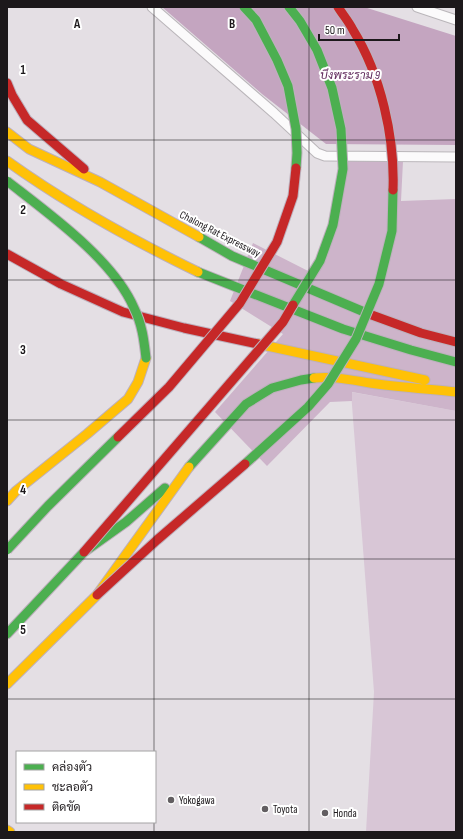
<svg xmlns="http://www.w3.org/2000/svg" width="463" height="839" font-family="'Sofia Sans Condensed',Sarabun,sans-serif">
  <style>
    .green { fill: #d8c6d6 }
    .forest { fill: #cdb4ca }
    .water { fill: #c4a5c0 }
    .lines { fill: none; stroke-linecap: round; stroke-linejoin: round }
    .street-casing { stroke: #bab6ba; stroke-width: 11 }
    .fast-casing { stroke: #bdb0bc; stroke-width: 11 }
    .slow-casing { stroke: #bdb0bc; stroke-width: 11 }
    .jam-casing { stroke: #bdb0bc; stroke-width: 11 }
    .street { stroke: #fbfafb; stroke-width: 9 }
    .fast { stroke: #4caf50; stroke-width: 9 }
    .slow { stroke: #ffc107; stroke-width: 9 }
    .jam { stroke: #c62828; stroke-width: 9 }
    .fast-bridge-casing { stroke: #bdb0bc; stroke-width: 11; stroke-linecap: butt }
    .jam-bridge-casing { stroke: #bdb0bc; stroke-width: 11; stroke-linecap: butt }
    .fast-bridge { stroke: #4caf50; stroke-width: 9 }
    .jam-bridge { stroke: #c62828; stroke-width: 9 }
    .grid { fill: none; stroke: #1c181b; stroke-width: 1; stroke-opacity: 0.55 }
    .poi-dot { fill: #625e61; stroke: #fff; stroke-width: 1.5 }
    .labels { text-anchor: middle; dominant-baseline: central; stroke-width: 4; stroke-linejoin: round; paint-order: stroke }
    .street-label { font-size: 11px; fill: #1c181b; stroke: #fff }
    .poi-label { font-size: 11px; fill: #1c181b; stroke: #fff; text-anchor: start }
    .water-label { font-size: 12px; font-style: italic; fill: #632e5f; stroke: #fff }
    .grid-label { font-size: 13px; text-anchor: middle; font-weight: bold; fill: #1c181b; stroke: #fff; stroke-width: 4; stroke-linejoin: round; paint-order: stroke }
  </style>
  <rect width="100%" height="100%" fill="#e4dfe4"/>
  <path class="green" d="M351 392 456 411V832H366L374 692Z"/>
  <path class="forest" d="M348 160 403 161 401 201 456 199V411L352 392V401L330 402 267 466 215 412 283 334 230 301 253 243 316 275Z"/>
  <path class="water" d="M162 7H364L456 36V145L326 144 262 94Z"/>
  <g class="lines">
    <g class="street-casing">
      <path id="street" d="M152 7 274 113 317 153 325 156 456 157
        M417 7 456 20"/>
    </g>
    <g class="fast-casing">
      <path id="fast" d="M199 237 232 256 369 314
        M198 272 343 329 411 350 456 362
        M189 467 246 404 272 388 301 380 314 378
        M7 634 84 552 126 522 165 488"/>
    </g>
    <g class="slow-casing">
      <path id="slow" d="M7 132 29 149 100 182 199 237
        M7 161C67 204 132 240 198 272
        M258 344 425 380
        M314 378C334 376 351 380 370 383 398 387 427 389 456 392
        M7 501 16 491 87 434 128 399 138 382 146 358
        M7 684 97 595 189 467
        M7 830 10 832"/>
    </g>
    <g class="jam-casing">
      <path id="jam" d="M7 83 12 95 27 120 84 169
        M7 254 61 284 123 312 184 328 258 344
        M369 314 421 333 456 342"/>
    </g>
    <use href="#street" class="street"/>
    <use href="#fast" class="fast"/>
    <use href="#slow" class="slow"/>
    <use href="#jam" class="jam"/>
    <g class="fast-bridge-casing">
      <path id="fast-bridge" d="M244 7 256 20 277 60 288 86 296 129 297 153 296 168
        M289 7 300 21 317 50 332 88 341 129 343 169 333 225 320 261 293 305
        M7 181C48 213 113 259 134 308 142 324 144 340 146 358
        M245 464 308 407 328 384 356 339 379 284 392 231 393 190
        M7 550 48 506 118 437"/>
    </g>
    <g class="jam-bridge-casing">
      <path id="jam-bridge" d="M338 7C343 15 349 22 353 30 381 75 395 138 393 190
        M118 437 169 387 240 303 277 242 293 196 296 168
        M84 552 283 322 293 305
        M97 595 157 540 245 464"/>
    </g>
    <use href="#fast-bridge" class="fast-bridge"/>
    <use href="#jam-bridge" class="jam-bridge"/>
  </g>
  <path class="grid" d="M154 7V752M309 7V832M7 140H456M7 280H456M7 420H456M7 559H456M7 699H456M154 822V832"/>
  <g class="poi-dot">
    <circle cx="171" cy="800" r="4"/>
    <circle cx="265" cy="809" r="4"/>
    <circle cx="325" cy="813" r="4"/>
  </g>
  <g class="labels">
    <g class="street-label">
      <text transform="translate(220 234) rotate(27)">Chalong Rat Expressway</text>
    </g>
    <g class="poi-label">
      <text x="179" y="800">Yokogawa</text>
      <text x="273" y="809">Toyota</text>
      <text x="333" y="813">Honda</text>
    </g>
    <g class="water-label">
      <text x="350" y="75">บึงพระราม 9</text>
    </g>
  </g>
  <g class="grid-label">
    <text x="77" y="28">A</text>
    <text x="232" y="28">B</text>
    <text x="23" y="74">1</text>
    <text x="23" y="214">2</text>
    <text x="23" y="354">3</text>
    <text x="23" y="494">4</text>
    <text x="23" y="634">5</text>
  </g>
  <rect width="463" height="839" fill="none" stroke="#1c181b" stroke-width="16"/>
  <rect x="16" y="751" width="140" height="72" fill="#ffffff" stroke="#a4a3a4"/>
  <rect x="24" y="764" width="20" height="6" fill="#4caf50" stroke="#a4a3a4"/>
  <text x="52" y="771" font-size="12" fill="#1c181b">คล่องตัว</text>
  <rect x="24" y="784" width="20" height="6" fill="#ffc107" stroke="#a4a3a4"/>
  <text x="52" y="791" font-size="12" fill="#1c181b">ชะลอตัว</text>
  <rect x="24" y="804" width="20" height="6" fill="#c62828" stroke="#a4a3a4"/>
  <text x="52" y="811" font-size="12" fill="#1c181b">ติดขัด</text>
  <path d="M319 34v6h80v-6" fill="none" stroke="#1c181b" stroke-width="2"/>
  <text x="325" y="34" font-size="12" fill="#1c181b" stroke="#ffffff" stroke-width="3" paint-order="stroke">50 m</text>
</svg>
